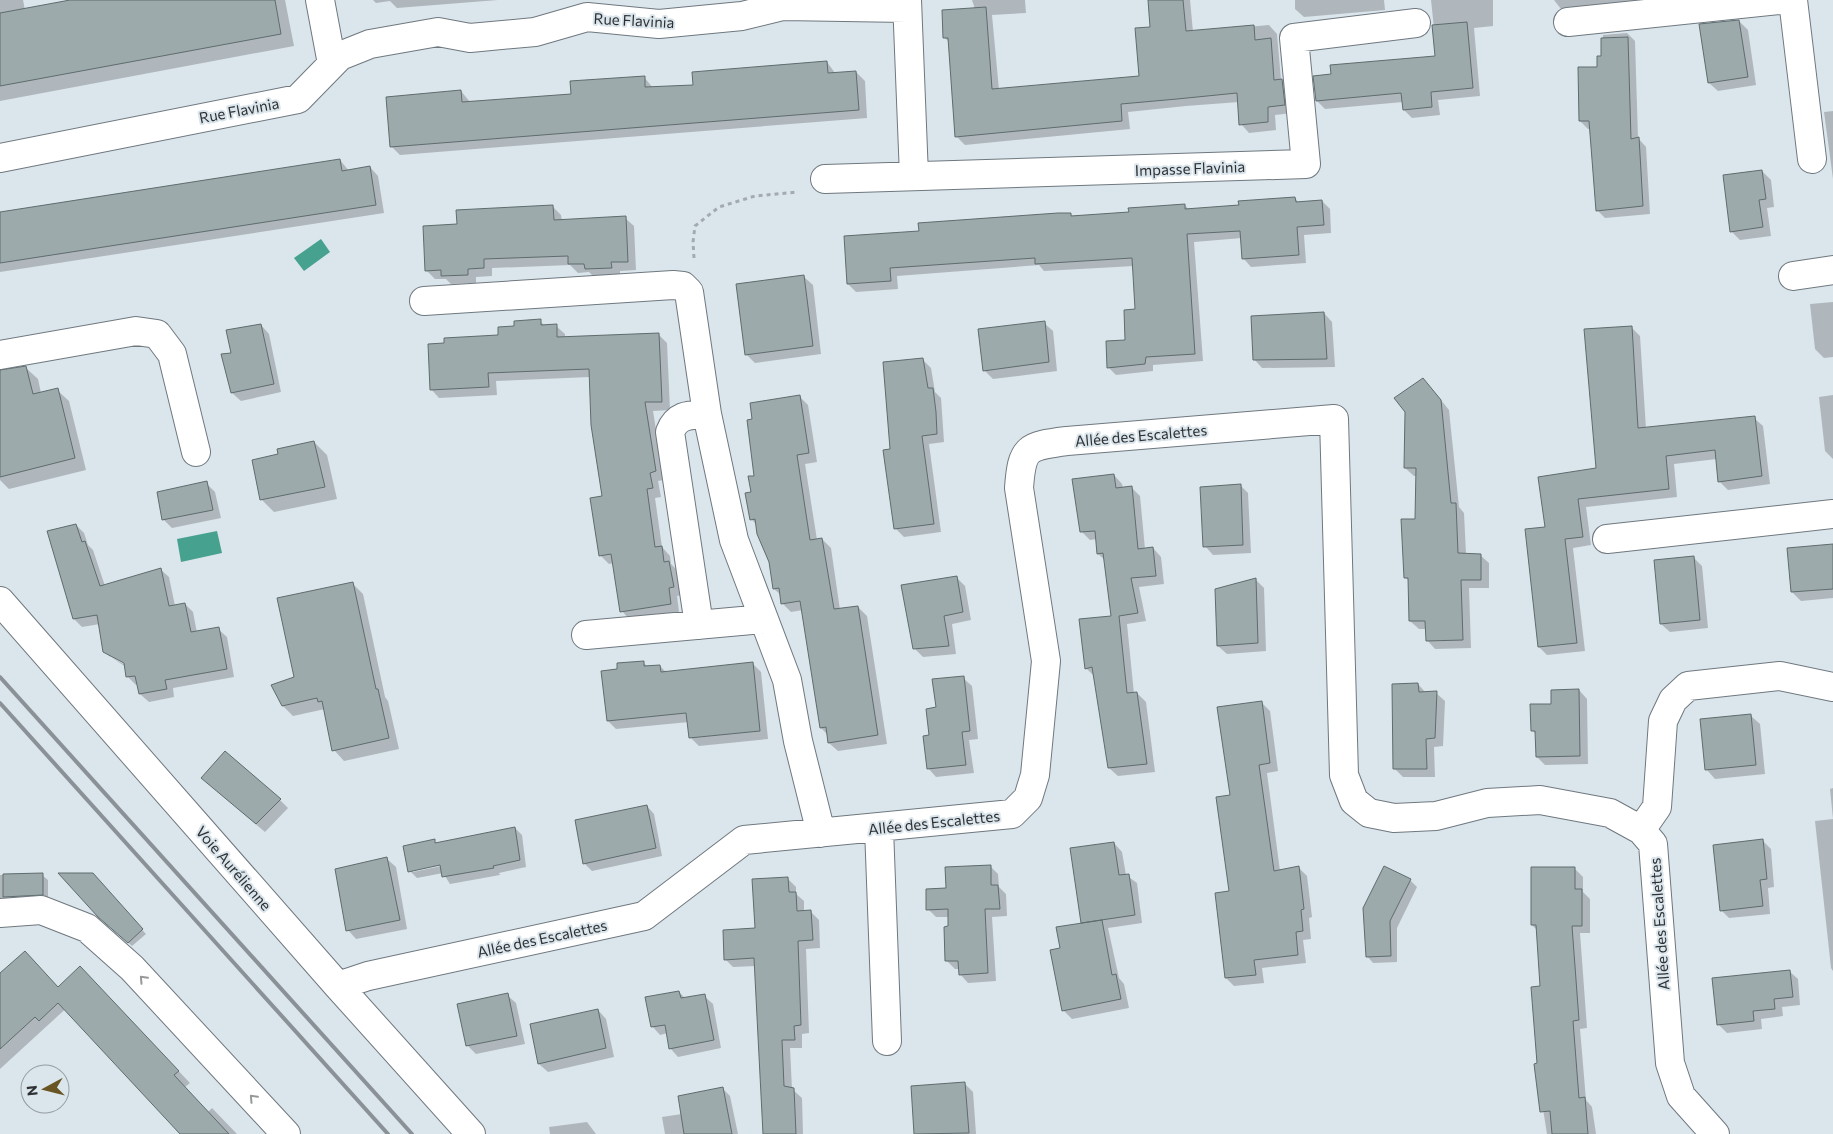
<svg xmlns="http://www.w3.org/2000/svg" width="1833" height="1134" font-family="Commissioner,sans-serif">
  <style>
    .water { fill: #47a18f }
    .shadow { fill: #0003; fill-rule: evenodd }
    .building { fill: #9daaac; stroke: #5f6c6e }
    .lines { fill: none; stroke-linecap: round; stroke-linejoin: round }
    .street-casing { stroke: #6f787f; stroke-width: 30 }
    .path { stroke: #a3abb1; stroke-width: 3; stroke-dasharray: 4 4; stroke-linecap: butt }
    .street { stroke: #fff; stroke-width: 28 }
    .rail { stroke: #8b9297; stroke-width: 4 }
    .oneway { stroke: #96989a }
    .labels { text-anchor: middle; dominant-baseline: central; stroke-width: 4; stroke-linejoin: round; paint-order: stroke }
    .street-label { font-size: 15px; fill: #2d3134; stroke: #dbe5ec }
  </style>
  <rect width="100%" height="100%" fill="#dbe5ec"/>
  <path class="water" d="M321 239 330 252 304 271 294 258Z
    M217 531 222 553 181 562 177 539Z"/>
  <path class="shadow" d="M0 0H23L25 10 77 0H285L294 46 0 101Z
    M373 0H498L397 8 390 1 376 3Z
    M972 0H1025L1026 13 992 15 999 90 1141 77 1152 28 1149 0H1190L1193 32 1269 25 1277 34 1281 80 1290 89 1292 113 1275 115 1276 130 1249 133 1241 124 1239 102 1186 106 1128 112 1130 129 965 145 956 136 950 43 945 38 975 9Z
    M1295 0H1384L1385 10 1304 17 1295 9Z
    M1431 0H1493V26L1474 28 1480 96 1438 100 1440 115 1412 118 1404 110 1403 102 1325 109 1317 101 1437 57Z
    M1554 0H1654L1561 9Z
    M1739 21 1748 30 1756 85 1718 91 1709 83Z
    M1627 33 1635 41 1638 138 1646 147 1650 214 1605 218 1597 210 1591 129H1588L1580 121 1603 57V35Z
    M827 62 835 73 856 72 865 81 867 118 400 155 391 146 461 91 470 102 572 96 644 77 653 88 694 86Z
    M1833 111V179L1824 112Z
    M340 160 349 171 370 167 378 176 384 213 0 272V214Z
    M1762 171 1771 180 1774 207 1767 208 1771 236 1740 240 1731 231Z
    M1295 198 1299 203 1322 201 1330 209 1331 233 1304 235 1306 263 1251 267 1244 259 1242 238 1194 242 1203 361 1153 365V371L1116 375 1108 367 1127 341 1137 310 1134 266 1044 271 1039 265 897 276 898 289 856 292 848 284 920 232 1070 214 1073 217 1130 213 1185 205 1189 210 1240 206Z
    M553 207 561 215 562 221 625 218 634 226 636 270 620 271V276L594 277 589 272 578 273 570 265 492 268V276L476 277V283L451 284 446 279H435L426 270 458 225Z
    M804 277 813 285 821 354 755 363 746 354Z
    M1833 302V357L1824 358 1815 349 1810 304Z
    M1324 313 1332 322 1335 367 1262 368 1254 359Z
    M540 321 545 326H556L565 334V338L658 334 667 343 670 410 653 411 664 480 658 481 661 497 655 498 662 547 670 556 671 564 678 571 682 595 677 596 679 612 630 620 622 611 614 563 609 564 600 555 604 497 590 377 496 381 497 395 439 398 431 389 499 336 515 328Z
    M1044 323 1053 331 1057 371 993 379 984 370Z
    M261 325 269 334 281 392 241 401 232 393 222 355 232 354Z
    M1631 327 1640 336 1646 429 1754 418 1763 426 1770 484 1728 490 1719 481 1717 459 1674 464 1677 497 1586 507 1591 545 1573 548 1585 651 1547 655 1539 647 1546 528 1597 469Z
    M923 360 931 368 935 392 941 398 944 442 929 444 941 532 904 537 896 529 891 450Z
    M26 368 38 379 41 393 57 390 69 401 86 470 9 489 0 480V372Z
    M1432 389 1449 410 1459 507 1464 513 1466 554 1480 555 1489 563V588H1469L1471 648 1435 649 1427 640V629H1419L1410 621 1409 581 1405 577 1416 521 1417 476H1414L1405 468Z
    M1833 395V459L1825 451 1819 397Z
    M800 397 808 405 817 462 805 464 817 540 822 539 831 548 840 610 858 607 867 616 887 744 838 751 829 743 828 735 821 728 803 610 791 612 783 604 781 595 774 589 773 575 757 525 751 519 756 477Z
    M314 442 327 455 337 499 274 512 261 499 280 455Z
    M1114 475 1122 484 1123 488 1131 487 1140 496 1145 549 1153 548 1161 557 1164 584 1139 587 1146 621 1127 624 1134 694 1137 693 1146 702 1155 772 1118 776 1109 768 1095 677 1086 668 1112 617 1105 560 1098 554 1097 539 1090 540 1081 531Z
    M206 483 215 492 221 518 172 528 163 519Z
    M1240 485 1248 493 1251 553 1213 555 1205 546Z
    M76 525 84 533 88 545 93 550 105 586 160 569 169 577 175 606 185 604 193 612 197 633 218 629 227 637 234 677 173 688 174 697 149 702 140 694 138 684 136 685 127 676 126 667 111 657 129 667 130 665 110 654V657L105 651 100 624 82 627 74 619Z
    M1833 545V598L1801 601 1792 592 1789 549Z
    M1693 557 1702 566 1708 628 1670 632 1661 624Z
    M956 577 965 586 971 620 952 624 956 654 923 657 915 649Z
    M1256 580 1264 588 1266 651 1227 654 1218 646Z
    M352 583 363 594 385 697 388 701 399 749 344 761 334 750 325 709 293 716 283 706 295 677Z
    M643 662 648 667 660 666 666 672 753 664 761 672 768 739 699 746 690 737 689 722 616 729 608 721Z
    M963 678 972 686 978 739 969 740 974 773 936 777 928 768 931 736 937 708Z
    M1418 684 1426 693H1436L1445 701 1443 746 1434 747 1435 777H1403L1394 768Z
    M1579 690 1587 699 1588 764 1545 765 1537 757V735L1532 730 1553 705Z
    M1261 702 1270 711 1278 771 1267 773 1280 871 1299 868 1307 876 1312 917 1309 918 1311 939 1303 940 1306 963 1262 968 1264 983 1234 986 1226 978 1230 892 1231 796Z
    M1751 716 1760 724 1765 774 1715 779 1707 770 1702 721Z
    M211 786 280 800 288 808 265 832Z
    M1833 788V971L1831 968 1815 821 1833 819 1830 789Z
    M647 806 654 814 662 856 592 871 585 864Z
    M515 828 522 835 526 867 499 873 500 875 450 884 443 873 417 878 410 871 434 841 438 844ZM446 863V865L413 872V870Z
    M1762 840 1771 849 1774 887 1768 888 1770 914 1729 918 1721 910Z
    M1114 843 1122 852 1126 875 1137 883 1142 923 1108 928 1119 978 1124 984 1129 1008 1072 1019 1063 1010 1061 949 1084 924 1083 923Z
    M387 859 396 867 407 929 356 939 348 930Z
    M990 866 998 874 999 887 1006 894 1007 916 992 917 996 981 968 983 960 974V969H955L947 961 949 917H936L928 909 948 889Z
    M1575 869 1583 877V892L1590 899V933H1580L1587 1028 1580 1029 1586 1100 1592 1107 1596 1134H1547L1536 1065 1539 1064 1541 987 1537 930 1532 925Z
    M0 875H42L48 880V900L0 903Z
    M96 879 146 934 132 946 104 921Z
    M788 879 796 887V894L804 901V912H811L819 920 820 948 806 949 809 1033 802 1034V1048H790L792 1089 802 1098 803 1134H764L756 966 733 967 725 959 756 929Z
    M1410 880 1417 887 1397 928V962L1373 963 1367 956Z
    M1789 971 1798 979 1800 1005 1782 1007 1783 1016 1761 1019 1762 1029 1727 1033 1719 1025Z
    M0 975 72 1003 0 1069Z
    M679 992 686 999 704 996 713 1004 721 1048 678 1057 670 1048 668 1033 660 1035 652 1026Z
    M105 994 190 1083 185 1087 208 1112 212 1108 237 1134H182Z
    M507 995 516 1003 525 1044 476 1054 467 1045Z
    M598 1010 606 1019 614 1057 548 1072 539 1064Z
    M965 1084 973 1092 976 1134H915L912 1087Z
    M722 1088 730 1096 738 1134H665L662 1117 682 1114Z
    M587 1122 596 1134H550L549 1127Z"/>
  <path class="building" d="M70 0H275L281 34 0 86V13Z
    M1148 0H1183L1186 31 1254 25 1255 40 1271 38 1274 80 1282 79 1285 105 1268 107V122L1239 125 1237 93 1177 99 1121 104 1122 121 955 137 948 38H943L942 10 986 7 992 89 1139 76 1135 28 1150 27Z
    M1739 20 1748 77 1708 83 1699 24Z
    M1467 22 1473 88 1431 92 1432 107 1403 110 1401 93 1316 101 1313 76 1331 74 1330 65 1435 56 1432 25Z
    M1628 37 1631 139 1639 137 1643 206 1596 211 1589 121H1579L1578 67H1597V56H1601V38Z
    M827 61 828 73 856 71 859 110 390 147 386 97 461 90 462 102 571 94 570 81 645 76V87L693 85 692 72Z
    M340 159 342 171 370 166 376 205 0 263V212Z
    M1762 170 1766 199 1759 200 1763 227 1730 232 1723 175Z
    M1295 197 1296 202 1322 200 1324 225 1297 227 1299 255 1242 259 1240 231 1187 234 1195 354 1146 357 1145 364 1107 368 1106 341 1125 340 1124 310 1135 309 1132 258 1035 264V258L890 268 891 281 847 284 844 236 919 231 918 223 1058 213H1071V216L1129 212 1128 208 1157 206 1185 204V209L1239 205 1238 201Z
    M553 205 554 220 626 216 628 262H611L612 268 585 269 584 264H568V256L484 259V268L468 269V275L441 276V270L425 271 423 226 457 224 456 210Z
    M804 275 813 346 745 355 736 284Z
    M1324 312 1327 359 1253 360 1251 316Z
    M541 319V325L557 324V337L659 333 662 402H645L656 471 650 473 653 488 647 489 655 547 662 546 664 562 669 561 674 587 669 588 671 604 620 612 611 554 599 556 590 498 602 496 591 425 589 369 488 373 489 387 430 390 428 344 444 343V338L498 335V327L514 326V321Z
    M1045 321 1049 362 983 371 978 329Z
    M261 324 274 384 231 393 221 354 231 353 226 330Z
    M1632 326 1638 428 1755 416 1762 476 1718 482 1715 450 1666 456 1669 489 1578 499 1583 537 1565 539 1577 643 1538 647 1525 529 1545 527 1538 477 1596 468 1584 329Z
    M923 358 928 388H933L936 412 937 434 922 436 934 524 894 529 883 450 890 449 883 362Z
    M26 366 33 394 58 388 75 458 0 477V370Z
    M1423 378 1441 400 1451 503H1456L1458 553 1481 554V580H1461L1463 640 1426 641 1425 621H1409L1408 578H1404L1401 519H1415L1416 468H1404L1405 412 1394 398Z
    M800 395 809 453 797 455 810 540 822 538 834 609 858 606 878 735 828 743 826 727 820 728 800 601 781 604 779 588 773 589 769 562 757 534 755 519 750 520 745 493 751 492 748 476H754L747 420 752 419 750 403Z
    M314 441 325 487 260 500 252 460 278 454 277 449Z
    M1114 474 1116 488 1132 486 1138 549 1153 547 1156 576 1131 578 1138 613 1119 616 1127 693 1137 692 1147 764 1108 768 1092 667 1085 669 1079 619 1111 616 1103 553 1097 554 1095 531 1080 532 1072 479Z
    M207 481 213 510 162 520 157 492Z
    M1241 484 1243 545 1203 547 1200 487Z
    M76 524 82 542 85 541 100 586 161 568 169 606 185 603 191 632 219 627 227 669 165 680 167 689 139 694 135 676 126 677 124 663 103 652 97 615 73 619 47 531Z
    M1833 544V589L1791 592 1787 548Z
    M1694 556 1700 620 1660 624 1654 560Z
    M957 576 963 612 944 616 949 646 913 649 901 585Z
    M1256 578 1258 643 1217 646 1215 589Z
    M353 582 376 689H378L389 738 332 751 322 701 318 702 317 698 282 706 271 685 294 677 277 598Z
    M644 661V666L660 665 661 672 753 662 760 731 689 738 686 713 607 721 601 671 617 669V663Z
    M964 676 970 731 962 732 966 765 927 769 923 736 929 735 926 709 936 707 932 679Z
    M1418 683 1419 692 1437 691 1435 738 1426 739 1427 769H1393L1392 684Z
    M1579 689 1580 756 1536 757 1535 731H1531L1530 704H1551V690Z
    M1262 701 1270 763 1259 765 1274 871 1299 866 1304 909 1301 910 1303 931 1296 932 1298 955 1254 960 1256 975 1225 978 1215 893 1229 891 1216 797 1230 795 1217 707Z
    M1751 714 1756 765 1705 770 1700 719Z
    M225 751 281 799 256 824 201 778Z
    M647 805 656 848 583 864 575 820Z
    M515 827 520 860 493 866 494 868 442 877 440 865 408 872 403 846 435 839V843Z
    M1763 839 1767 879 1760 880 1763 906 1720 911 1713 845Z
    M1114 842 1119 875 1129 874 1135 915 1081 923 1070 848Z
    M387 857 400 920 346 931 335 869Z
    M991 865V885H998L1000 909H985L988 973 959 975 958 961H945L944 927 948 926V909L926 910V889L946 888 945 867Z
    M1384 866 1411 879 1390 921 1391 956 1366 957 1363 908Z
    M1531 867H1575V889H1582V926H1572L1579 1020 1573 1021 1579 1098 1585 1097 1588 1134H1552L1550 1111 1540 1112 1534 1064 1537 1063 1531 987 1540 986 1536 925H1531Z
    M43 873V895L3 897V874Z
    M58 873H93L143 929 128 943 98 917Z
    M788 877 789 892H796L797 911 811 910 813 940 798 941 801 1025 794 1026 795 1040H782L784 1086 794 1088 796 1134H763L754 958 724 960 723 930 755 928 752 879Z
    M1102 920 1112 975 1116 974 1121 999 1062 1011 1050 950 1060 948 1056 927Z
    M25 951 58 987 80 966 179 1071 174 1075 229 1134H180L58 1003 39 1021 35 1017 0 1049V973Z
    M1790 970 1793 997 1774 999 1775 1009 1753 1011 1754 1021 1717 1025 1712 978Z
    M679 991 681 998 705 994 714 1040 669 1049 665 1025 651 1027 645 997Z
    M508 993 517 1036 466 1046 457 1004Z
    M598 1009 606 1048 538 1064 530 1024Z
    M965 1082 969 1133 914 1134 911 1086Z
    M723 1087 732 1134H684L678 1096Z"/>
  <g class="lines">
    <g class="street-casing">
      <path id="street" d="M320 0 332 64
        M907 0 914 176
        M1793 0 1812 159
        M1568 22 1780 0
        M0 158 298 99 340 56 370 44 438 32 470 38 535 32 587 17 659 24 742 16 783 6 906 8
        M825 179 1306 164 1294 38 1416 23
        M1793 276 1833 270
        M424 301 673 285 683 286 689 292 707 414 734 540 787 680 798 741 821 833
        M0 355 136 331 157 334 172 354 196 452
        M1607 539 1833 514
        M0 601 338 986 471 1134
        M699 625 670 432C677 414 690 415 707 414
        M586 635 764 619
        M879 828 887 1041
        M1641 830 1657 807 1663 721 1673 700 1688 686 1780 676 1833 687
        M0 913 41 910 87 928 132 968 286 1134
        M338 986 368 976 644 916 744 840 1012 814 1028 798 1035 775 1046 661 1019 488C1022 447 1027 446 1067 441L1334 419 1344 775 1354 801 1369 813 1394 818 1436 816 1487 803 1540 800 1610 813 1641 830 1653 844 1670 1063 1681 1096 1715 1134"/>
    </g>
    <path class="path" d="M694 258 693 242 695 226 719 207 755 196 798 192"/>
    <use href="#street" class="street"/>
    <path class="rail" d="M0 677 412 1134
      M0 703 388 1134"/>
  </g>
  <defs><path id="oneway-chevron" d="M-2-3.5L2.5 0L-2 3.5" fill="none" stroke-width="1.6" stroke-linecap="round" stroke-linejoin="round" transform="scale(1.25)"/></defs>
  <g class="oneway">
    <use href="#oneway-chevron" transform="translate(143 979) rotate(-133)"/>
    <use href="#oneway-chevron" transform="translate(253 1098) rotate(-133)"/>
  </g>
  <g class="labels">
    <g class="street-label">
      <text transform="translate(634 20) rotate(3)">Rue Flavinia</text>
      <text transform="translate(239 110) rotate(-11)">Rue Flavinia</text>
      <text transform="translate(1190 168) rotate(-2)">Impasse Flavinia</text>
      <text transform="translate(1141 435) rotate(-5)">Allée des Escalettes</text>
      <text transform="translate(934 822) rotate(-6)">Allée des Escalettes</text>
      <text transform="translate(234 868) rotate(49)">Voie Aurélienne</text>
      <text transform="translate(1659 924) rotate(-94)">Allée des Escalettes</text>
      <text transform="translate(542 938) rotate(-12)">Allée des Escalettes</text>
    </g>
  </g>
  <g transform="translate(45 1089) rotate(263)"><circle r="24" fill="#dbe5ec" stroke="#959da2"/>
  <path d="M0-4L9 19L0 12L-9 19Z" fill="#695523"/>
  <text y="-8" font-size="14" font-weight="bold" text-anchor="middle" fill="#2d3134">N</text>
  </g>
</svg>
